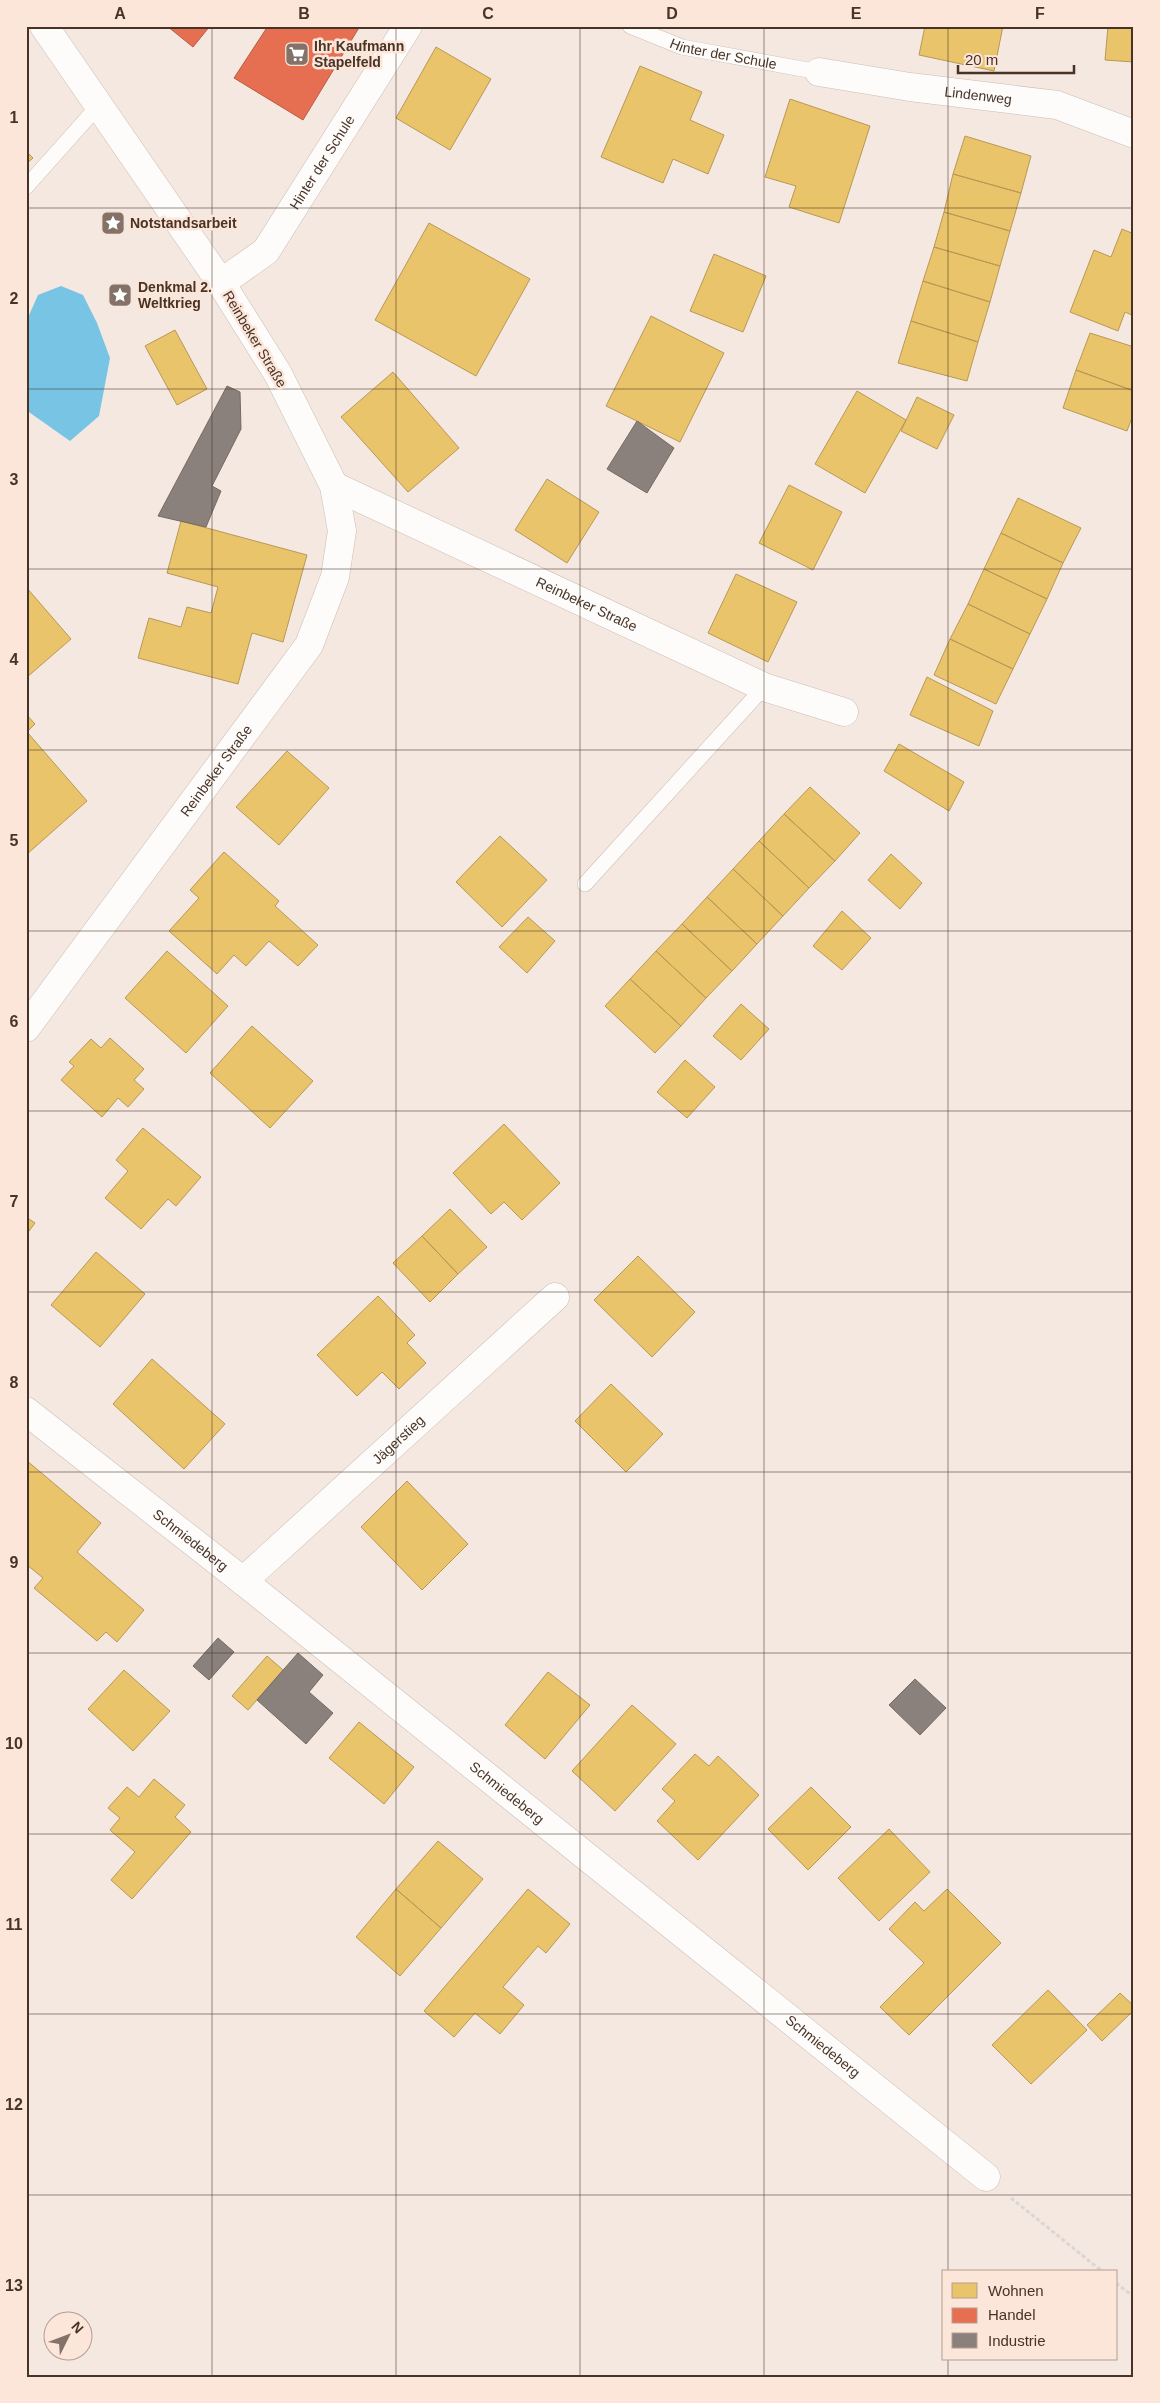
<svg xmlns="http://www.w3.org/2000/svg" width="1160" height="2403" font-family="Helvetica,sans-serif">
  <style>
    .water { fill: #77c4e4 }
    .homes { fill: #e9c46a; stroke: #b99856 }
    .shops { fill: #e76f51; stroke: #b75d44 }
    .industry { fill: #8a817c; stroke: #766a62 }
    .lines { fill: none; stroke-linecap: round; stroke-linejoin: round }
    .lane-casing { stroke: #ccbdb4; stroke-width: 16 }
    .street-casing { stroke: #ccbdb4; stroke-width: 29 }
    .secondary-casing { stroke: #ccbdb4; stroke-width: 29 }
    .path { stroke: #dad6d4; stroke-width: 3; stroke-dasharray: 4 2.5; stroke-linecap: butt }
    .lane { stroke: #fdfcfa; stroke-width: 15 }
    .street { stroke: #fdfcfa; stroke-width: 28 }
    .secondary { stroke: #fdfcfa; stroke-width: 28 }
    .grid { fill: none; stroke: #483327; stroke-width: 1; stroke-opacity: 0.55 }
    .labels { text-anchor: middle; dominant-baseline: central; stroke-width: 5; stroke-linejoin: round; paint-order: stroke }
    .poi-label { font-size: 14px; font-weight: bold; fill: #483327; stroke: #fce5d9; text-anchor: start }
    .street-label { font-size: 14px; fill: #483327; stroke: #fce5d9 }
    .neatline { fill: none; stroke: #483327; stroke-width: 2 }
    .grid-label { font-size: 16px; text-anchor: middle; font-weight: bold; fill: #483327 }
  </style>
  <rect width="100%" height="100%" fill="#f4e8e1"/>
  <path class="water" d="M61 286 83 295 97 323 110 358 99 416 70 441 26 410V322L38 295Z"/>
  <path class="homes" d="M925 26H1003L994 71 919 55Z
    M1108 26H1134V62L1105 60Z
    M436 47 491 79 450 150 396 118Z
    M640 66 702 92 690 120 724 135 708 174 673 159 663 183 601 157Z
    M790 99 870 126 839 223 789 207 796 186 765 177Z
    M965 136 1031 156 1021 193 953 174Z
    M26 151 33 158 26 164Z
    M953 174 1021 193 1010 231 944 212Z
    M944 212 1010 231 1000 266 934 247Z
    M429 223 530 279 476 376 375 320Z
    M1122 229 1134 234V316L1125 312 1118 331 1070 312 1094 250 1111 257Z
    M934 247 1000 266 990 302 923 281Z
    M714 254 766 276 743 332 690 311Z
    M923 281 990 302 978 342 911 321Z
    M651 316 724 353 680 442 606 406Z
    M911 321 978 342 967 381 898 363Z
    M175 330 207 389 177 405 145 346Z
    M1090 333 1134 347V391L1076 370Z
    M1076 370 1134 391V412L1127 431 1063 408Z
    M393 372 459 448 408 492 341 417Z
    M857 391 906 420 865 493 815 464Z
    M917 397 954 415 937 449 901 431Z
    M547 479 599 512 567 563 515 530Z
    M789 485 842 512 813 570 759 543Z
    M1018 498 1081 528 1063 563 1001 533Z
    M181 521 307 555 283 642 252 633 238 684 138 658 149 618 181 627 187 607 211 613 218 587 167 573Z
    M1001 533 1063 563 1047 599 984 569Z
    M984 569 1047 599 1030 634 968 604Z
    M736 574 797 602 768 662 708 633Z
    M26 587 71 639 26 678Z
    M968 604 1030 634 1013 669 950 639Z
    M950 639 1013 669 996 704 934 675Z
    M927 677 993 711 979 746 910 715Z
    M26 714 35 724 27 732 87 801 26 855Z
    M899 744 964 782 949 811 884 771Z
    M287 751 329 788 279 845 236 807Z
    M810 787 860 833 835 861 784 814Z
    M784 814 835 861 809 888 759 841Z
    M500 836 547 880 502 927 456 882Z
    M759 841 809 888 783 916 733 869Z
    M224 852 279 901 275 906 318 945 298 966 269 941 246 966 234 955 217 974 169 931 199 898 190 890Z
    M891 854 922 883 900 909 868 880Z
    M733 869 783 916 757 944 707 897Z
    M707 897 757 944 732 971 682 924Z
    M842 911 871 938 842 970 813 946Z
    M528 917 555 941 527 973 499 947Z
    M682 924 732 971 706 998 656 951Z
    M167 951 228 1006 186 1053 125 998Z
    M656 951 706 998 681 1026 630 979Z
    M630 979 681 1026 655 1053 605 1006Z
    M741 1004 769 1029 741 1060 713 1036Z
    M252 1026 313 1081 270 1128 210 1073Z
    M110 1038 144 1069 134 1080 144 1089 128 1107 118 1098 102 1117 61 1080 74 1066 69 1062 91 1039 101 1048Z
    M685 1060 715 1087 687 1118 657 1092Z
    M504 1124 560 1183 522 1220 504 1202 491 1214 453 1173Z
    M143 1128 201 1177 176 1206 168 1199 141 1229 105 1198 128 1171 116 1160Z
    M450 1209 487 1247 458 1274 422 1236Z
    M26 1217 35 1223 26 1235Z
    M422 1236 458 1274 430 1302 393 1263Z
    M96 1252 145 1294 100 1347 51 1305Z
    M638 1256 695 1312 652 1357 594 1300Z
    M378 1296 415 1335 407 1343 426 1363 399 1389 382 1372 357 1396 317 1355Z
    M152 1359 225 1424 184 1469 113 1404Z
    M611 1384 663 1434 626 1472 575 1421Z
    M26 1460 101 1523 77 1552 144 1610 117 1642 106 1632 97 1641 34 1588 43 1578 26 1564Z
    M407 1481 468 1544 422 1590 361 1527Z
    M267 1656 283 1670 248 1710 232 1696Z
    M124 1670 170 1711 133 1751 88 1709Z
    M548 1672 590 1705 545 1759 505 1725Z
    M632 1705 676 1744 615 1811 572 1771Z
    M359 1722 414 1767 384 1804 329 1758Z
    M695 1754 709 1766 718 1756 759 1795 698 1860 657 1821 675 1801 662 1789Z
    M154 1779 185 1805 175 1817 191 1832 132 1899 111 1880 135 1852 110 1830 120 1818 108 1808 127 1787 139 1797Z
    M811 1787 851 1827 808 1870 768 1829Z
    M889 1829 930 1872 879 1921 838 1878Z
    M438 1841 483 1879 441 1928 396 1889Z
    M396 1889 441 1928 400 1976 356 1937Z
    M528 1889 570 1924 546 1953 538 1946 503 1987 524 2005 500 2034 475 2013 454 2037 424 2011Z
    M947 1889 1001 1943 909 2035 880 2007 924 1963 889 1929 915 1902 924 1911Z
    M1048 1990 1087 2030 1031 2084 992 2045Z
    M1120 1993 1134 2006V2010L1102 2041 1087 2025Z"/>
  <path class="shops" d="M167 26H210L193 47Z
    M262 26H360L303 120 234 78 266 29Z"/>
  <path class="industry" d="M227 386 240 392 241 429 212 486 221 491 206 527 158 516Z
    M637 421 674 448 647 493 607 469Z
    M218 1638 234 1652 209 1680 193 1666Z
    M298 1653 323 1675 309 1692 333 1713 306 1744 257 1700Z
    M915 1679 946 1708 920 1735 889 1705Z"/>
  <g class="lines">
    <g class="lane-casing">
      <g id="lane">
        <path id="s1" d="M630 26 682 47 819 72"/>
        <path d="M26 187 99 105"/>
        <path d="M585 884 764 687"/>
      </g>
    </g>
    <g class="street-casing">
      <g id="street">
        <path id="s2" d="M819 72 910 87 1057 105 1134 134"/>
        <path id="s3" d="M221 283 266 251 408 26"/>
        <path id="s4" d="M334 486 764 687 844 712"/>
        <path id="s5" d="M26 1411 243 1581 986 2177"/>
        <path id="s6" d="M243 1581 555 1297"/>
      </g>
    </g>
    <g class="secondary-casing">
      <g id="secondary">
        <path id="s7" d="M26 1028 309 645 335 577 342 531 334 486 278 374 221 283 44 26"/>
      </g>
    </g>
    <path class="path" d="M1011 2198 1103 2272
      M1116 2283 1134 2297"/>
    <use href="#lane" class="lane"/>
    <use href="#street" class="street"/>
    <use href="#secondary" class="secondary"/>
  </g>
  <path class="grid" d="M212 26V2377M396 26V2377M580 26V2377M764 26V2377M948 26V2272M26 208H1134M26 389H1134M26 569H1134M26 750H1134M26 931H1134M26 1111H1134M26 1292H1134M26 1472H1134M26 1653H1134M26 1834H1134M26 2014H1134M26 2195H1134M948 2359V2377"/>
  <defs>
    <g id="supermarket-square" transform="scale(1.25)"><rect x="-9" y="-9" width="18" height="18" rx="4" fill="#847268" stroke="#fce5d9"/><path d="M-6-5.5h2.5l.6 2H6L4.5 2H-2.5L-4.4-4H-6ZM-1.5 3.2a1.3 1.3 0 1 0 .1 0ZM3 3.2a1.3 1.3 0 1 0 .1 0Z" fill="#fff"/></g>
    <g id="sight-square" transform="scale(1.25)"><rect x="-9" y="-9" width="18" height="18" rx="4" fill="#847268" stroke="#fce5d9"/><path d="M0-6L1.8-2.2L6-1.7L2.9 1.2L3.7 5.4L0 3.3L-3.7 5.4L-2.9 1.2L-6-1.7L-1.8-2.2Z" fill="#fff"/></g>
  </defs>
  <g fill-rule="evenodd">
    <use href="#supermarket-square" x="297" y="54"/>
    <use href="#sight-square" x="113" y="223"/>
    <use href="#sight-square" x="120" y="295"/>
  </g>
  <g class="labels">
    <g class="poi-label">
      <text x="314" y="46">Ihr Kaufmann<tspan x="314" dy="16">Stapelfeld</tspan></text>
      <text x="130" y="223">Notstandsarbeit</text>
      <text x="138" y="287">Denkmal 2.<tspan x="138" dy="16">Weltkrieg</tspan></text>
    </g>
    <g class="street-label">
      <text stroke="none"><textPath href="#s1" startOffset="98">Hinter der Schule</textPath></text>
      <text stroke="none"><textPath href="#s2" startOffset="161">Lindenweg</textPath></text>
      <text stroke="none"><textPath href="#s3" startOffset="160">Hinter der Schule</textPath></text>
      <text transform="translate(255 339) rotate(59)">Reinbeker Straße</text>
      <text stroke="none"><textPath href="#s4" startOffset="279">Reinbeker Straße</textPath></text>
      <text stroke="none"><textPath href="#s7" startOffset="320">Reinbeker Straße</textPath></text>
      <text stroke="none"><textPath href="#s6" startOffset="210">Jägerstieg</textPath></text>
      <text stroke="none"><textPath href="#s5" startOffset="209">Schmiedeberg</textPath></text>
      <text stroke="none"><textPath href="#s5" startOffset="614">Schmiedeberg</textPath></text>
      <text stroke="none"><textPath href="#s5" startOffset="1019">Schmiedeberg</textPath></text>
    </g>
  </g>
  <rect width="1160" height="2403" fill="none" stroke="#fce5d9" stroke-width="55"/>
  <rect x="942" y="2270" width="175" height="90" fill="#fce5d9" stroke="#b49e92"/>
  <rect x="952" y="2283" width="25" height="15" fill="#e9c46a" stroke="#b49e92"/>
  <text x="988" y="2296" font-size="15" fill="#483327">Wohnen</text>
  <rect x="952" y="2308" width="25" height="15" fill="#e76f51" stroke="#b49e92"/>
  <text x="988" y="2320" font-size="15" fill="#483327">Handel</text>
  <rect x="952" y="2333" width="25" height="15" fill="#8a817c" stroke="#b49e92"/>
  <text x="988" y="2346" font-size="15" fill="#483327">Industrie</text>
  <g transform="translate(68 2336) rotate(48)"><circle r="24" fill="#fce5d9" stroke="#b49e92"/>
  <path d="M0-4L9 19L0 12L-9 19Z" fill="#847268"/>
  <text y="-8" font-size="14" font-weight="bold" text-anchor="middle" fill="#483327">N</text>
  </g>
  <path d="M958 65v8h116v-8" fill="none" stroke="#483327" stroke-width="2.5"/>
  <text x="965" y="65" font-size="15" fill="#483327" stroke="#fce5d9" stroke-width="4" paint-order="stroke">20 m</text>
  <rect x="28" y="28" width="1104" height="2348" class="neatline"/>
  <g class="grid-label">
    <text x="120" y="19">A</text>
    <text x="304" y="19">B</text>
    <text x="488" y="19">C</text>
    <text x="672" y="19">D</text>
    <text x="856" y="19">E</text>
    <text x="1040" y="19">F</text>
    <text x="14" y="123">1</text>
    <text x="14" y="304">2</text>
    <text x="14" y="485">3</text>
    <text x="14" y="665">4</text>
    <text x="14" y="846">5</text>
    <text x="14" y="1027">6</text>
    <text x="14" y="1207">7</text>
    <text x="14" y="1388">8</text>
    <text x="14" y="1568">9</text>
    <text x="14" y="1749">10</text>
    <text x="14" y="1930">11</text>
    <text x="14" y="2110">12</text>
    <text x="14" y="2291">13</text>
  </g>
</svg>
